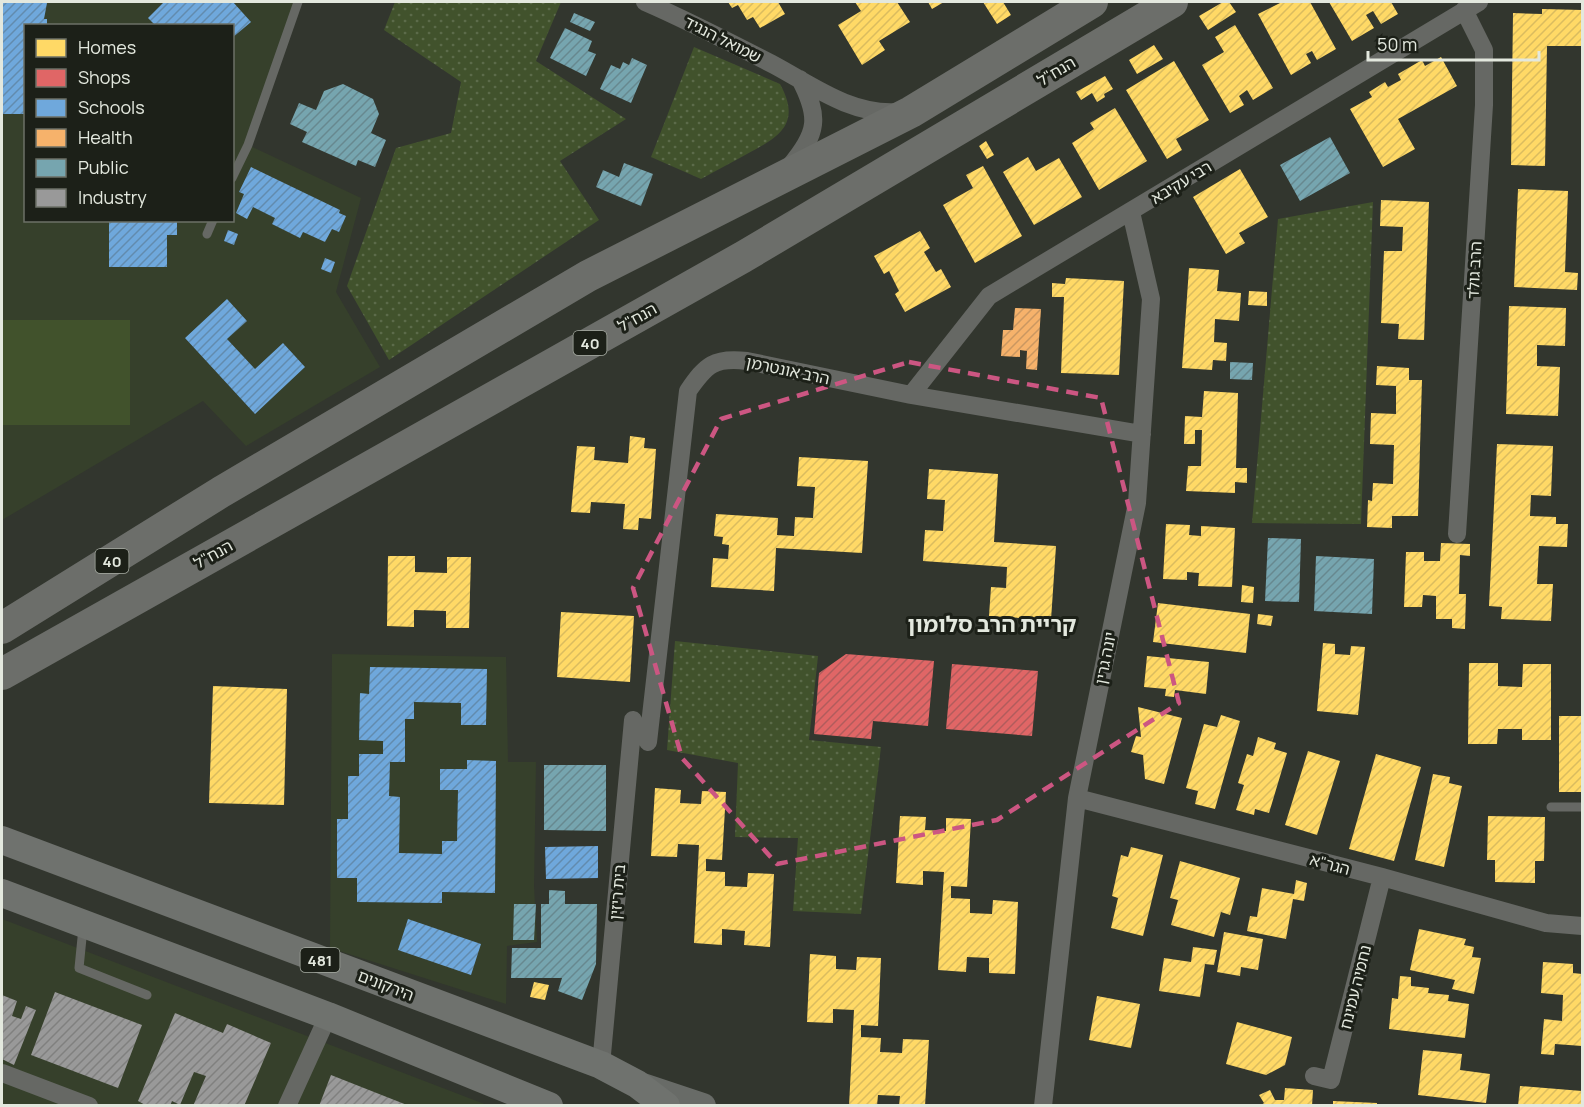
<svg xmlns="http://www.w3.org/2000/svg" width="1584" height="1107" font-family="Manrope,'Noto Sans Hebrew',sans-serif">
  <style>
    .built { fill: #36402b; fill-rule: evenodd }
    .park { fill: url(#park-dots) }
    .pitch { fill: #41522c }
    .homes { fill: url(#homes-hatch) }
    .shops { fill: url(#shops-hatch) }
    .schools { fill: url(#schools-hatch) }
    .health { fill: url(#health-hatch) }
    .public { fill: url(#public-hatch) }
    .industry { fill: url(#industry-hatch) }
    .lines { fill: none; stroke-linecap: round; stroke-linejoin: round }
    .lane { stroke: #666864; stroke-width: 9 }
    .street { stroke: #666864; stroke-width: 18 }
    .secondary { stroke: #686b67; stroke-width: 26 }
    .primary { stroke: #6f726e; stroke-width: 28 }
    .highway { stroke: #6c6e6a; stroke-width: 32 }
    .marked { fill: none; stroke: #cc5682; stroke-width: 4.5; stroke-dasharray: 12 8; stroke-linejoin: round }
    .labels { text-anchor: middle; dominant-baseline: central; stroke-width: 6; stroke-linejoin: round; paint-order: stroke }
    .shield { fill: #1c2018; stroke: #a7aca3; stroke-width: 1.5 }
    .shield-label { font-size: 15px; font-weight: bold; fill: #e3e8de }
    .street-label { font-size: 16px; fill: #e3e8de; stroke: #1c2018 }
    .district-label { font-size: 22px; font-weight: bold; fill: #e3e8de; stroke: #1c2018 }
  </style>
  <defs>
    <pattern id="park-dots" width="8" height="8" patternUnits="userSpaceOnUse" patternTransform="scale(1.5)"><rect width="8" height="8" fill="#41522c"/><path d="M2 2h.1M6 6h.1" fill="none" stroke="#5c6b4a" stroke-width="1.8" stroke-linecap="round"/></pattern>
    <pattern id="homes-hatch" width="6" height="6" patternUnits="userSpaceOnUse" patternTransform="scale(1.5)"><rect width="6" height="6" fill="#ffd966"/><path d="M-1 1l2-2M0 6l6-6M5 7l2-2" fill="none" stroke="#dabc5f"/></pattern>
    <pattern id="shops-hatch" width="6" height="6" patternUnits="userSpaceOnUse" patternTransform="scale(1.5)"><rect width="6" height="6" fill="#e06666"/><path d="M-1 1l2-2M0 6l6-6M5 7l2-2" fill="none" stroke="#b15c5c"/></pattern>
    <pattern id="schools-hatch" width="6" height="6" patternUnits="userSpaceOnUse" patternTransform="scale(1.5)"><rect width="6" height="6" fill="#6fa8dc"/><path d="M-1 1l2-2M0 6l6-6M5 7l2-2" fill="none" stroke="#628bae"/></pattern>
    <pattern id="health-hatch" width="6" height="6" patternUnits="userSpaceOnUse" patternTransform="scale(1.5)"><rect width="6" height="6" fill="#f6b26b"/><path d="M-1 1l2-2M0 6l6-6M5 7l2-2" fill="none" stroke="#ca9761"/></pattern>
    <pattern id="public-hatch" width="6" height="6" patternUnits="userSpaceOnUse" patternTransform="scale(1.5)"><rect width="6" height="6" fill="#76a5af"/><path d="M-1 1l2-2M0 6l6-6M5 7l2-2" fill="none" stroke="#67888f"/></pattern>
    <pattern id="industry-hatch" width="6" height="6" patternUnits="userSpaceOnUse" patternTransform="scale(1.5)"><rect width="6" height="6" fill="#999"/><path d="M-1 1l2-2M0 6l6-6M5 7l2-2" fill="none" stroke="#80807f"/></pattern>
  </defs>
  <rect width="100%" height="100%" fill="#32362e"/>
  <path class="built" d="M2 2H298L248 145 361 198 336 292 380 367 246 446 203 401 2 520ZM26 26H232V220H26Z
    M332 654 506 657 508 762H536L534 886 537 942 507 946 506 1004 330 948Z
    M2 919 487 1105H2Z"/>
  <path class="park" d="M395 2H561L536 61 626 119 560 161 599 220 389 360 347 286 396 148 451 133 461 82 384 30Z
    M694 47 780 84C802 124 779 137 747 154 732 162 716 171 701 179L651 157Z
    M1373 202 1361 524 1252 523 1278 219Z
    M675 641 818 656 809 740 881 747 861 914 793 911 798 838 735 837 738 763 667 750Z"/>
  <path class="pitch" d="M2 320H130V425H2Z"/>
  <path class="homes" d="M728 2H778L785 14 760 28 753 17 747 20 738 5 732 8Z
    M855 2H897L910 22 879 41 885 50 862 65 838 25 861 11Z
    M928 2H944L932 9Z
    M983 2H1003L1011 15 997 24Z
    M1223 2H1229L1236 12 1208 30 1199 16Z
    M1282 2H1310L1336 49 1317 60 1312 51 1306 54 1311 63 1291 75 1258 14Z
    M1329 2H1391L1398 14 1381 24 1373 11 1366 15 1374 28 1352 41Z
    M1542 9 1582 10V46H1547L1545 166 1511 165 1513 13 1542 14Z
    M1235 25 1273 88 1253 100 1247 90 1239 96 1244 105 1230 113 1202 65 1224 52 1215 37Z
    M1154 45 1163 59 1137 74 1129 60Z
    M1441 57 1457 86 1398 119 1415 149 1383 167 1350 109 1372 97 1369 92 1385 82 1388 87 1401 80 1398 74 1422 60 1425 66Z
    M1174 61 1209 120 1176 139 1182 150 1167 159 1126 90Z
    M1105 76 1113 89 1104 94 1105 97 1097 102 1092 93 1081 100 1076 92Z
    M1115 108 1147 161 1099 190 1072 143 1094 129 1090 123Z
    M986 141 994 155 987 159 979 146Z
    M1028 157 1036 171 1059 158 1082 197 1034 225 1003 172Z
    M983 166 1022 236 975 263 943 205 973 188 966 175Z
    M1240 169 1268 217 1239 233 1245 243 1226 254 1193 197Z
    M1518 189 1568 191 1565 272 1578 273 1577 290 1514 287Z
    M1381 200 1429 202 1424 340 1398 339 1399 324 1381 323 1384 251H1402L1403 227 1380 226Z
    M920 231 930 248 924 252 936 272 941 269 951 287 905 312 895 294 899 291 889 271 884 274 874 256Z
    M1189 268 1219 270 1217 291 1241 293 1239 321 1215 319 1214 342 1227 343 1226 361 1213 360 1212 370 1182 368Z
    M1066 278 1124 281 1119 375 1061 373 1064 297H1052V283L1065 284Z
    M1249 291 1267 292V306L1248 305Z
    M1509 306 1566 308 1565 346 1537 345V366L1560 367 1558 416 1506 414Z
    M1377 366 1409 368V380H1422L1418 516H1392V528L1367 527 1368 500 1372 501 1373 483 1393 484 1394 445 1370 444 1371 413 1396 414V386L1376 385Z
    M1204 391 1238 393 1236 468H1247V483L1235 482V493L1186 491 1188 466H1201L1202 430H1195V444H1184L1185 416 1202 417Z
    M630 436 645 438 644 448 656 449 651 519 639 518 638 530 623 529 625 504 591 502 590 513 571 512 577 446 595 447 594 460 628 463Z
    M1497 444 1553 446 1551 496 1531 495 1530 516 1556 517V524H1568L1567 547 1539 546 1537 584H1553L1551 621 1501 619 1502 607 1489 606Z
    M799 457 868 461 862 553 776 548 774 591 711 587 713 558 728 559 729 545 722 544 723 537 714 536 716 514 778 518 777 535 794 536 795 517 813 518 815 487 797 486Z
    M929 469 998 474 994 542 1056 546 1051 620 989 616 991 587 1006 588 1007 567 923 561 925 530 943 531 945 500 927 499Z
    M1166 524 1190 525 1189 535 1201 536V526L1235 528 1232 587 1198 586 1199 573 1187 572V580L1163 579Z
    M1441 543 1470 544V556L1460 555 1459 594H1466L1465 629 1452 628V619H1436V596L1423 595 1422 607H1404L1406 552H1424V561H1440Z
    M388 556H415V572L447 573V557H471L469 628H446V611L414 610V627L387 626Z
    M1242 585 1254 587 1253 603 1241 602Z
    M1158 603 1250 614 1246 653 1153 642Z
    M561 612 634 616 630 682 557 677Z
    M1258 614 1273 616 1271 626 1257 624Z
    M1323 643 1335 644V654L1350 655 1351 646 1365 647 1358 715 1317 711Z
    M1147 656 1209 662 1206 694 1175 690 1174 697 1165 696 1166 689 1144 687Z
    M1469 663H1498V686L1522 687 1523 664H1551V740H1522V729H1498L1497 744H1468Z
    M213 686 287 689 284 805 209 803Z
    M1138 707 1182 718 1164 784 1145 779 1143 755 1131 752 1136 736 1141 737Z
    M1221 715 1240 721 1215 809 1195 804 1198 791 1186 788 1204 724 1217 727Z
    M1559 716H1582V792H1559Z
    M1258 737 1276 743 1274 749 1287 753 1269 813 1255 809 1254 815 1236 810 1244 785 1238 783 1247 754 1253 756Z
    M1308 751 1340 761 1317 835 1285 825Z
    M1376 754 1421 767 1394 861 1349 849Z
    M1433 774 1450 777 1449 783 1462 786 1444 867 1415 860Z
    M655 788 681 790 680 803 701 804 702 791 726 792 722 860 706 859V871L725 872V886L747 887 748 873 774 874 770 947 744 945 745 931 722 929V945L694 943 699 845 678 844 677 857 651 856Z
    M900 816 926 817 925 830 946 831V818L971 819 967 887 951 886V898L970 899V913L992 914 993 900 1018 902 1015 974 989 973V958L967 957 966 972 938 970 944 872 923 871V885L896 883Z
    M1488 816 1545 817 1544 861H1535V883L1495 882V860H1487Z
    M1131 847 1163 855 1143 936 1111 928 1118 898 1112 896 1121 855 1128 857Z
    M1180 861 1240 878 1230 915 1221 912 1214 937 1171 925 1178 900 1170 898Z
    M1296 880 1307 883 1304 901 1293 899 1286 939 1247 931 1250 916 1257 917 1262 888 1294 894Z
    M1419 929 1466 939 1464 945 1474 947 1472 957 1481 958 1474 994 1452 989 1455 980 1410 970Z
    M1224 932 1263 939 1258 970 1241 967 1240 976 1217 972Z
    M1193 947 1217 950 1214 965 1205 964 1200 997 1159 991 1164 958 1191 962Z
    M810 954 836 956V969L856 970 857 957 881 958 878 1026 861 1025V1037L881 1038 880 1052 902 1053 903 1039 929 1040 925 1106H899L900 1096 878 1095 877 1106H849L854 1010 833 1009V1023L807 1022Z
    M1543 962 1573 964V973L1582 974V1046L1555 1044 1554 1055 1541 1054 1544 1019 1562 1021 1563 995 1541 993Z
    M1400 976 1411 977V986L1429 988 1428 993 1449 995 1448 1001 1469 1004 1465 1038 1389 1029 1392 998 1398 999Z
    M534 982 549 985 545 1000 530 997Z
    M1097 996 1140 1004 1131 1048 1089 1040Z
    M1237 1022 1292 1037 1285 1065 1266 1075 1226 1064Z
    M1423 1050 1462 1054 1460 1070 1490 1074 1486 1103 1418 1095Z
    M1520 1086 1582 1091V1106H1518Z
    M1285 1088 1313 1090 1312 1106H1260L1264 1103 1259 1095 1270 1090 1275 1100H1284Z
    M1333 1101 1377 1103V1106H1333Z"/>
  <path class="shops" d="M846 654 934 661 928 726 873 721 871 739 814 734 819 673Z
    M952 664 1038 671 1032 736 946 729Z"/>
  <path class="schools" d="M2 2 47 3 44 19H47V26H26V114H2Z
    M164 2H233L251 22 232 38V26H156L148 18Z
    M251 167 340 210 339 213 346 216 339 232 332 229 325 242 303 232 300 238 272 224 275 218 253 207 247 219 236 213 244 194 239 192Z
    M109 220H177V235H167V267H109Z
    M228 230 238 234 234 245 224 241Z
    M325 258 335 262 331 273 321 269Z
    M227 299 247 321 227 339 255 369 283 343 305 367 255 414 185 338Z
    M370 667 487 669 486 725H461V703L414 702V719H405V762H390L389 796 400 797 399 853 442 854V841H457L458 790H440V769H467V760L496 761 495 893 442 892V903L357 902V878H337V819H348V776H359V754H383V741L359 740 360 693 369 694Z
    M598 846V878L546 879 545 847Z
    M408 919 481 944 471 975 398 950Z"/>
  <path class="health" d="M1015 308 1041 309 1037 370 1026 369 1027 351 1020 350V357L1001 356 1003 330H1013Z"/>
  <path class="public" d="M574 13 595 22 590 31 570 22Z
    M565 28 592 41 588 51 596 54 586 76 550 58Z
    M632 58 647 65 631 103 600 89 611 65 620 69 623 62 629 65Z
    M343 84 373 99 379 114 371 133 386 140 375 167 358 160 356 166 302 142 307 132 290 124 299 103 316 110 324 91Z
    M1330 137 1350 173 1300 201 1280 165Z
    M624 163 653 174 641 206 596 187 603 170 619 177Z
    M1230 362 1253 363 1252 380 1230 379Z
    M1268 538 1301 539 1299 602 1265 601Z
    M1316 556 1374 559 1372 614 1314 611Z
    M544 765H606V831L544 830Z
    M549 890 565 891V904H597L596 964 582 1000 558 991 562 978H511L512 948H541V904H549Z
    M514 904H536L534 940H513Z"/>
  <path class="industry" d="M55 992 142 1025 118 1088 31 1055Z
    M2 995 17 1001 12 1016 21 1019 26 1006 36 1010 14 1065 2 1059Z
    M175 1013 223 1033 227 1024 271 1043 244 1106H193L206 1076 194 1072 180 1105 172 1101 170 1106H147L138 1101Z
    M331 1075 407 1105V1106H319Z"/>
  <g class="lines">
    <path class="lane" d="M232 178 248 145 298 2
      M207 234 213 220
      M1551 807H1582
      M83 928 79 968 147 995"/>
    <path class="street" d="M645 2C689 21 731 43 774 65 813 86 851 115 897 112
      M790 166C818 133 820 117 800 79
      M911 395 989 296 1479 2
      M1457 534 1484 105V50L1464 10
      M648 742 688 391C706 365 714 357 747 361L911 395 1142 434
      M1077 798 1382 877 1546 923 1582 926
      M601 1065 633 720
      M2 1073 89 1106
      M1314 1076 1331 1080 1382 877
      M287 1106 328 1016
      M1043 1106 1077 798 1137 503 1151 299 1131 212"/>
    <path class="secondary" d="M643 1086 703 1106"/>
    <path class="primary" d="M2 840 601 1065 637 1084 666 1106
      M2 893 328 1016 549 1106"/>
    <path class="highway" d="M2 628 221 492 588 276 911 112 1092 2
      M2 674 743 257 1172 2"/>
  </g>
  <path class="marked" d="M909 362 1101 398 1179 703 997 820 777 864 682 758 633 588 721 419Z"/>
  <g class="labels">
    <g class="shield">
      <rect x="573.5" y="331" width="33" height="24" rx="4.5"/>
      <rect x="95.5" y="549" width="33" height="24" rx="4.5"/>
      <rect x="300.5" y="948" width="39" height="24" rx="4.5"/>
    </g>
    <g class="shield-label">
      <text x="590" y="343">40</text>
      <text x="112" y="561">40</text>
      <text x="320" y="960">481</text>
    </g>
    <g class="street-label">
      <text transform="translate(723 39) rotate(27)">שמואל הנגיד</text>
      <text transform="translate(1056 71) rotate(-31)">הנח"ל</text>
      <text transform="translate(1181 182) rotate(-31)">רבי עקיבא</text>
      <text transform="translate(1474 270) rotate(-87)">הרב גולד</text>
      <text transform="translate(637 317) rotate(-29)">הנח"ל</text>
      <text transform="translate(788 370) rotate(12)">הרב אונטרמן</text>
      <text transform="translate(213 554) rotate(-29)">הנח"ל</text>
      <text transform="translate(1105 658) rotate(-79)">יונה גרין</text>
      <text transform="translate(1330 864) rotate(15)">הגר"א</text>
      <text transform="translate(617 892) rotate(-85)">בית ריזין</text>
      <text transform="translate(386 985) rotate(21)">הירקונים</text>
      <text transform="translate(1355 987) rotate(-76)">נחמיה עמינח</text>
    </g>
    <g class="district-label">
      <text x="992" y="624">קריית הרב סלומון</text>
    </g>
  </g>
  <rect width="1584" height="1107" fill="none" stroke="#e3e8de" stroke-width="6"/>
  <rect x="24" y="24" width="210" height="198" fill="#1c2018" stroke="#6c7067" stroke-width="1.5"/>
  <rect x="36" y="39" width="30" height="18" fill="#ffd966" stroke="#6c7067" stroke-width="1.5"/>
  <text x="78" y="54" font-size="18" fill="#e3e8de">Homes</text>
  <rect x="36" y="69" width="30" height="18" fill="#e06666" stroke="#6c7067" stroke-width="1.5"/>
  <text x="78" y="84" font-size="18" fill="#e3e8de">Shops</text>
  <rect x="36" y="99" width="30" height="18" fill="#6fa8dc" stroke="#6c7067" stroke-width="1.5"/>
  <text x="78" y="114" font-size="18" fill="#e3e8de">Schools</text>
  <rect x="36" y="129" width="30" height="18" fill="#f6b26b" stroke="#6c7067" stroke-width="1.5"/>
  <text x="78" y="144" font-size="18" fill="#e3e8de">Health</text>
  <rect x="36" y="159" width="30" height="18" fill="#76a5af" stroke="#6c7067" stroke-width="1.5"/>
  <text x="78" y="174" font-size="18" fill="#e3e8de">Public</text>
  <rect x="36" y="189" width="30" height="18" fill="#999999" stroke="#6c7067" stroke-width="1.5"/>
  <text x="78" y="204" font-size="18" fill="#e3e8de">Industry</text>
  <path d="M1368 51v9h171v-9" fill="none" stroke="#e3e8de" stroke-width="3"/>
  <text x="1377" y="51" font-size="18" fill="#e3e8de" stroke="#1c2018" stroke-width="4.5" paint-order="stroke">50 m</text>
</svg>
